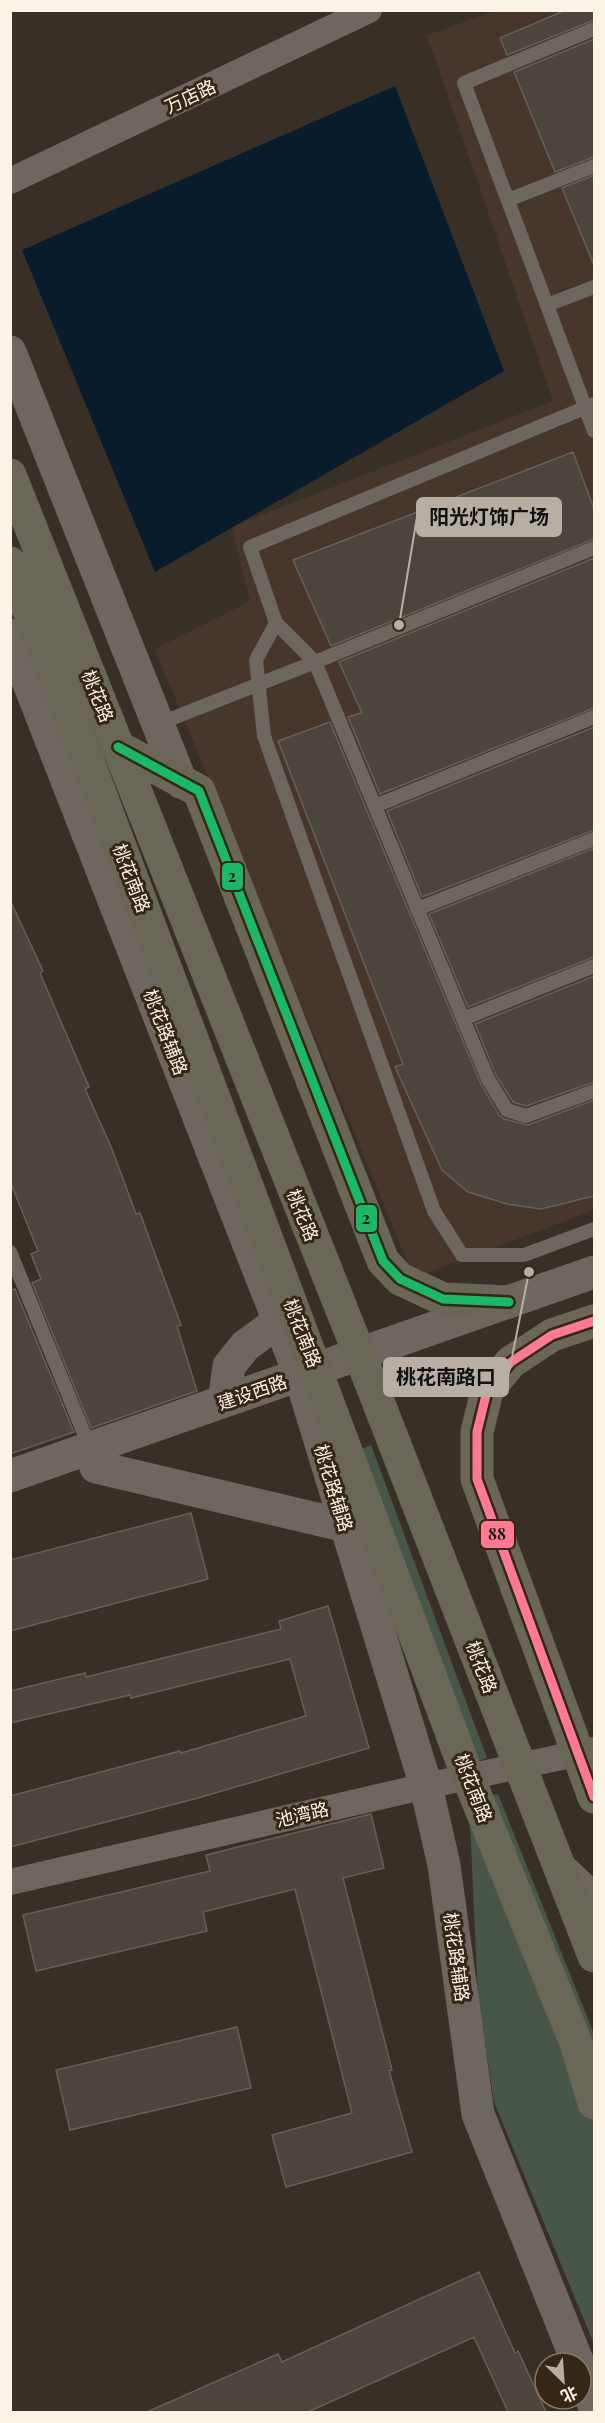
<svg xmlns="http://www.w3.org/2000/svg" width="605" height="2423" font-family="'Playfair Display','Noto Sans SC',serif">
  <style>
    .commercial { fill: #46362c }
    .green { fill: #485649 }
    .water { fill: #081c2c }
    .building { fill: #4b453d; stroke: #676058; stroke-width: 1.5 }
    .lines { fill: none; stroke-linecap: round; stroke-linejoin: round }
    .lane { stroke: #6d6760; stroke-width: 14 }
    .street { stroke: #6d6760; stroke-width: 26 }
    .secondary { stroke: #6d6760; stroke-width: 33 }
    .primary { stroke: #6a6759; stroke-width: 33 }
    .bus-1-casing { stroke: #342715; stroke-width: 14 }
    .bus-2-casing { stroke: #342715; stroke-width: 14 }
    .bus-1 { stroke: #1ab867; stroke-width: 9 }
    .bus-2 { stroke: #fe7a93; stroke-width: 9 }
    .labels { text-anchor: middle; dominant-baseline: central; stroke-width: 6; stroke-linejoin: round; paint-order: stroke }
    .street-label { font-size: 18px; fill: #fcf3e7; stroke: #342715 }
    .leader { fill: none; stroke: #b7afa3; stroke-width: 2 }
    .callout-dot { fill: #b7afa3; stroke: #342715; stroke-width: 2 }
    .callout { fill: #b7afa3; stroke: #b7afa3; stroke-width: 2 }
    .callout-label { font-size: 20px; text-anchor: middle; font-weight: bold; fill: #111 }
    .line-badge { stroke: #342715; stroke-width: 2 }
    .pale-badge-label { font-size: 16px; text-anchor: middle; font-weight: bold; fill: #111 }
  </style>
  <rect width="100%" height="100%" fill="#383026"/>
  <path class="commercial" d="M495 11H594V1210L414 1278 155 649 250 601 231 527 553 401 427 35Z"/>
  <path class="green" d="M371 1445 487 1758 454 1768 348 1454Z
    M498 1794 594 2034V2344L494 2102 478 1998 469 1799Z"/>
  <path class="water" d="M395 86 504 371 155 572 22 250Z"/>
  <path class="building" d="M566 10H594V20L507 55 500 38Z
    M594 39V157L555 172 514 72Z
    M594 175V265L562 188Z
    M573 452 594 509V539L331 646 293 560Z
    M594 558V708L380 794 348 717 362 713 339 662Z
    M330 722 480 1082 499 1115 504 1119 528 1125 594 1100V1196L541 1209 507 1204 468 1192 442 1170 395 1067 403 1064 278 741Z
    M594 727V830L422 897 387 811Z
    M594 848V957L468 1007 429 914Z
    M10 900 43 971 40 973 89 1087 85 1089 112 1149 136 1214 140 1213 181 1325 177 1326 197 1391 91 1428 32 1283 41 1279 31 1254 38 1251 10 1181Z
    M594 976V1082L526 1106 513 1102 496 1075 475 1024Z
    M15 1289 74 1432 10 1454V1291Z
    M191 1513 208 1579 10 1631V1560Z
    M328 1606 369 1748 198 1798 10 1847V1796L180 1751 181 1753 306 1716 290 1659 131 1698 130 1695 10 1723V1691L85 1673 86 1677 281 1629 279 1621Z
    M371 1814 384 1868 343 1878 392 2070 389 2071 412 2152 286 2187 272 2135 352 2113 295 1889 203 1912 207 1931 36 1971 23 1915 210 1871 206 1855Z
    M237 2027 251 2088 70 2130 56 2070Z
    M479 2272 515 2353 518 2351 546 2412H508L474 2337 308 2412H147L278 2354 282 2362Z"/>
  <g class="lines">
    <path class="lane" d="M594 29 464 83 594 431
      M508 200 594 166
      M547 305 594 287
      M594 404 250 547 276 623 256 660 264 736 434 1211 462 1255H524L594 1229
      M276 623 315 662 488 1079 507 1110 526 1116 594 1091
      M158 724 315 662 594 548
      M375 806 594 717
      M417 909 594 839
      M463 1019 594 966
      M10 1252 90 1448"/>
    <path class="street" d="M10 181 369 10
      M10 1882 426 1786 594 1750"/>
    <path class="secondary" d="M10 352 181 782
      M10 635 300 1375 426 1786 444 1865 478 2114 578 2363
      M224 1401 229 1366 245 1346 279 1321
      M96 1467 346 1526
      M10 1476 594 1272
      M560 1868 594 1900
      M581 2371 594 2405"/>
    <path class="primary" d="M10 475 367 1373 594 1956
      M10 563 88 761 468 1777 576 2043 594 2103
      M118 747 199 791 383 1261 400 1279 443 1299 509 1302
      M594 1321 552 1335 511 1362 487 1391 477 1432V1479L594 1797"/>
    <g class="bus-1-casing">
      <path id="bus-1" d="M118 747 199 791 383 1261 400 1279 443 1299 509 1302"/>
    </g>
    <g class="bus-2-casing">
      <path id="bus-2" d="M594 1321 552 1335 511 1362 487 1391 477 1432V1479L594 1797"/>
    </g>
    <use href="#bus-1" class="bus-1"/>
    <use href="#bus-2" class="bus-2"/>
  </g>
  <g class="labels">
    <g class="street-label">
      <text transform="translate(190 96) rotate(-25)">万店路</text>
      <text transform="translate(98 696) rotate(68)">桃花路</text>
      <text transform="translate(132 878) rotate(69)">桃花南路</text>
      <text transform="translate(166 1032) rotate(69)">桃花路辅路</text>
      <text transform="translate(303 1215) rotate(68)">桃花路</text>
      <text transform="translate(303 1333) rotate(69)">桃花南路</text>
      <text transform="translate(252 1392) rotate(-19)">建设西路</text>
      <text transform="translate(334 1488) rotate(73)">桃花路辅路</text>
      <text transform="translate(482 1667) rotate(69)">桃花路</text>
      <text transform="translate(474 1788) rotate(69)">桃花南路</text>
      <text transform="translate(302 1814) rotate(-13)">池湾路</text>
      <text transform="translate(457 1957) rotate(82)">桃花路辅路</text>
    </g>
  </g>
  <path class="leader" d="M399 625L417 517M529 1272L508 1377"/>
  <g class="callout-dot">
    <circle cx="399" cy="625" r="6"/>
    <circle cx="529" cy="1272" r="6"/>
  </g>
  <g class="callout">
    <rect x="417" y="498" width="144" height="38" rx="6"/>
    <rect x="384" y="1358" width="124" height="38" rx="6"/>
  </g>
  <g class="callout-label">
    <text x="489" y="524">阳光灯饰广场</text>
    <text x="446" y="1384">桃花南路口</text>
  </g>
  <g class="line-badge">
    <rect x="221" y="862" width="23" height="29" rx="6" fill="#1ab867"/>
    <rect x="355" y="1204" width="23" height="29" rx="6" fill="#1ab867"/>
    <rect x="480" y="1520" width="35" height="29" rx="6" fill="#fe7a93"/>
  </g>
  <g class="pale-badge-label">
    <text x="232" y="882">2</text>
    <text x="366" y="1224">2</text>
    <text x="497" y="1540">88</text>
  </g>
  <rect width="605" height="2423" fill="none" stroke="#fcf3e7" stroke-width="24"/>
  <g transform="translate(563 2381) rotate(155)"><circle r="28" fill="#342715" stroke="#847969" stroke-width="1.5"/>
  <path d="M0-4.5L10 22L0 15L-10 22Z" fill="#b7afa3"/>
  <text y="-9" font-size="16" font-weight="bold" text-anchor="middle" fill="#fcf3e7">北</text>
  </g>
</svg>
